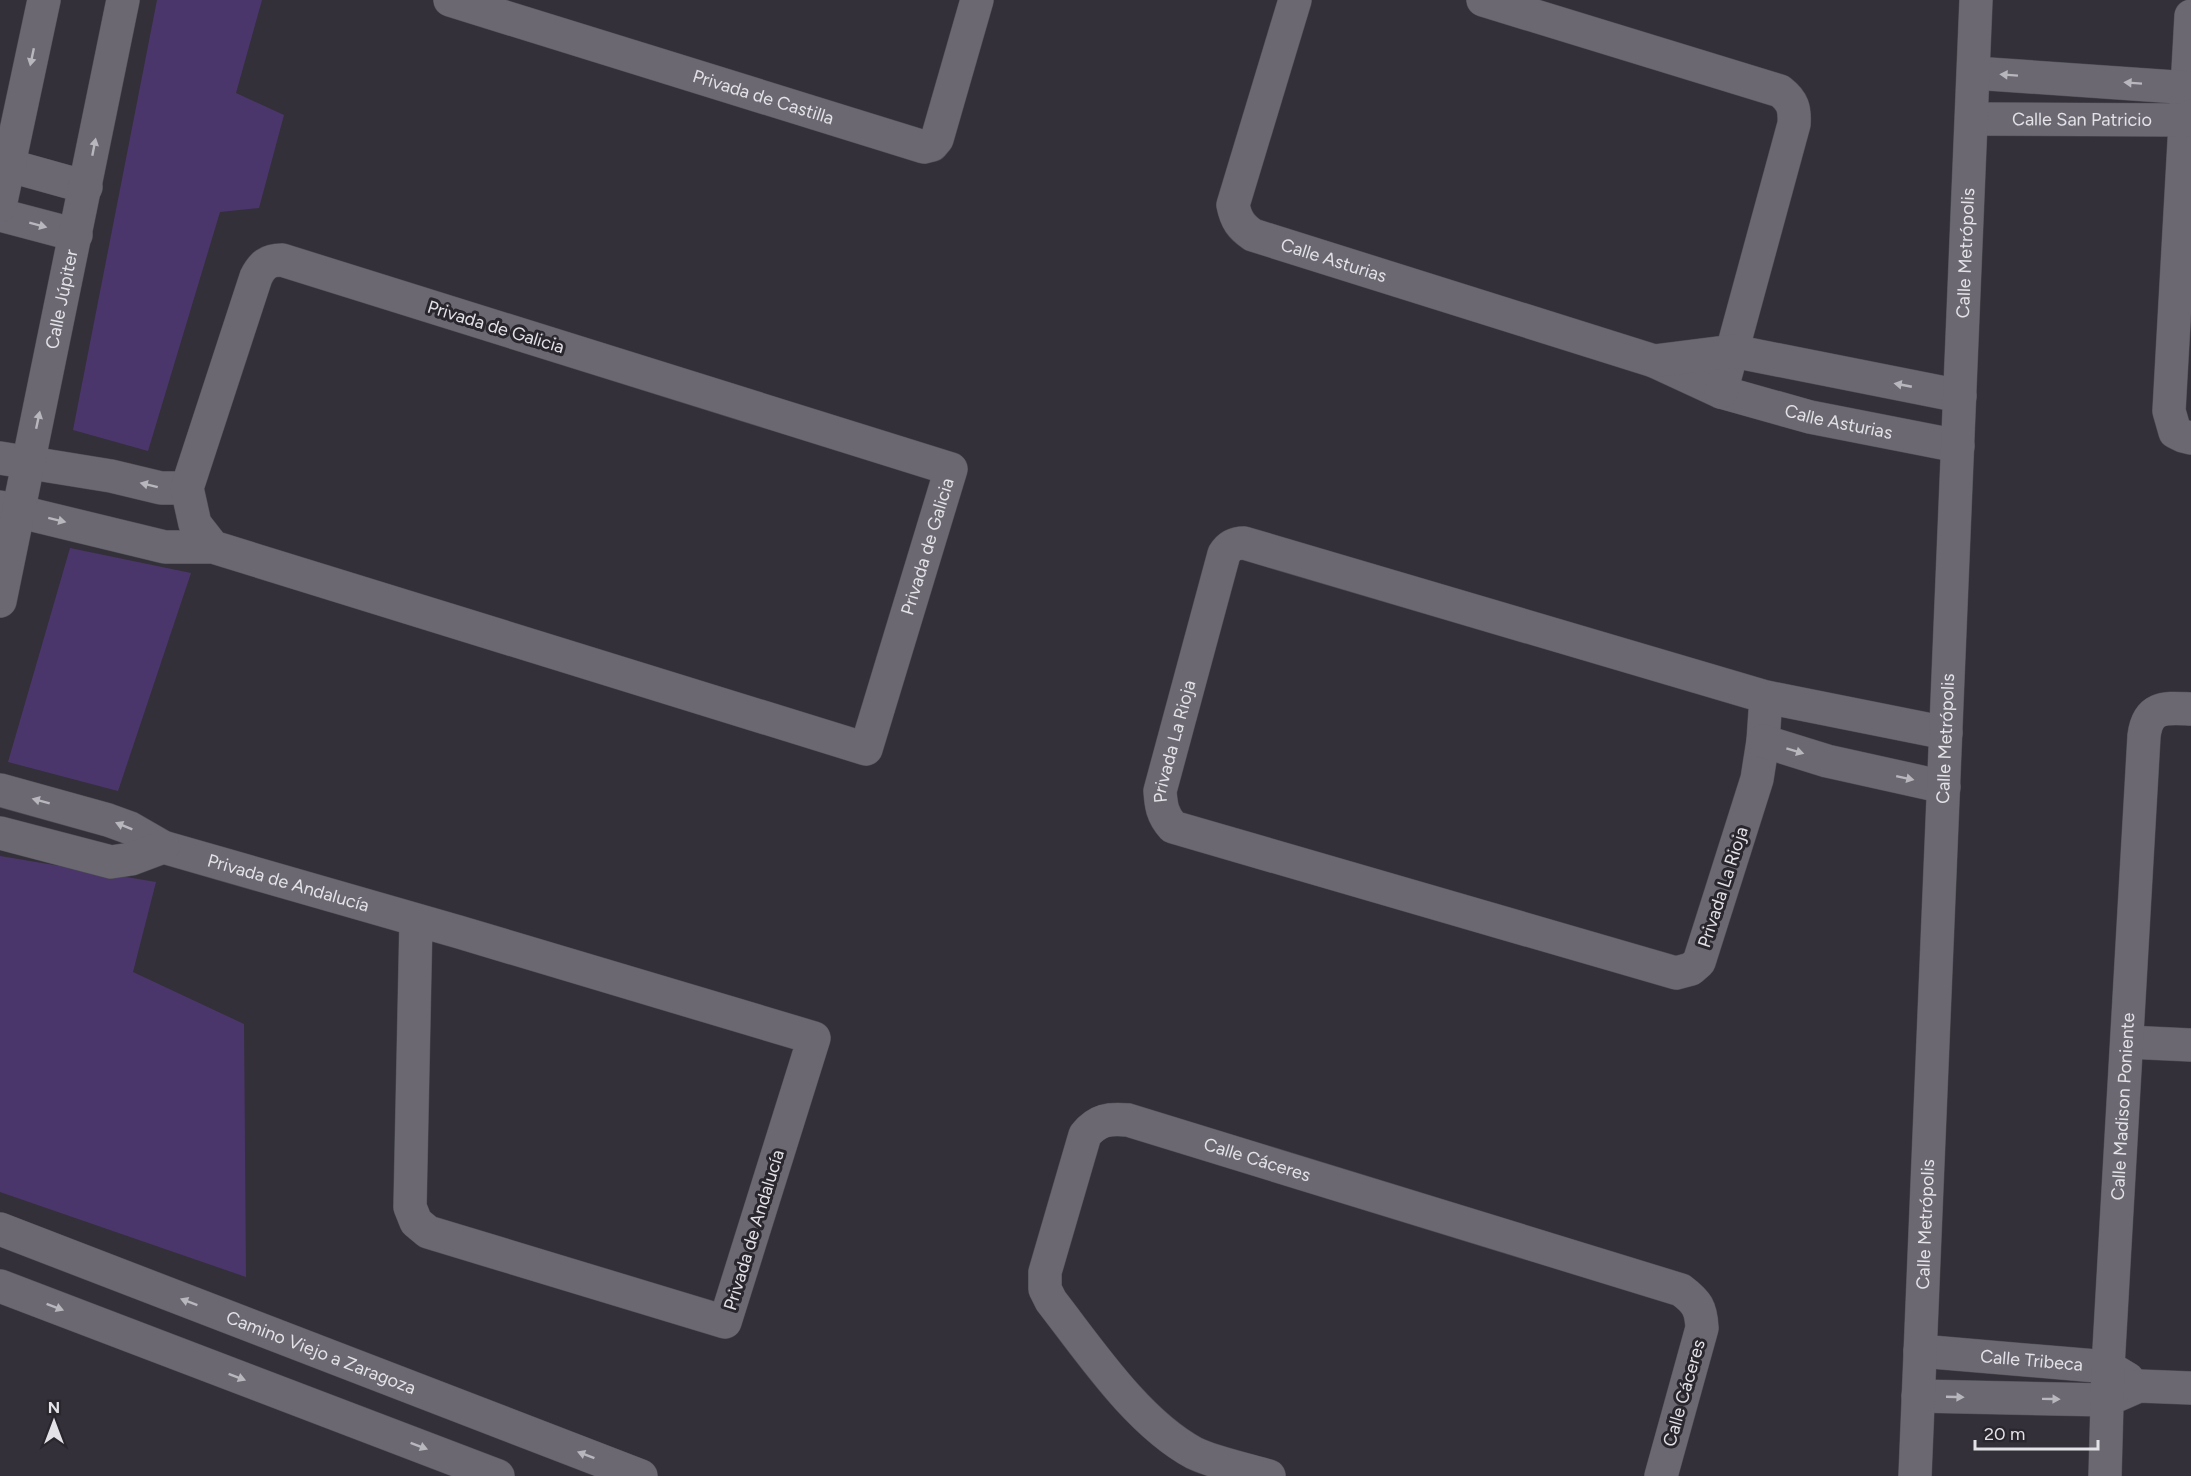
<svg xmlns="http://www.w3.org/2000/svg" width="2191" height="1476" font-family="Figtree,sans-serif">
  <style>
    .green { fill: #4b366b }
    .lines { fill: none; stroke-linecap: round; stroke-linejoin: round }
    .street-casing { stroke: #4f4d54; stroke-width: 34 }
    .secondary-casing { stroke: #4f4d54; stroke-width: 34 }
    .street { stroke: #6b6872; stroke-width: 33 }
    .secondary { stroke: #6b6872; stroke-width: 33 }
    .oneway { fill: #b9b7be }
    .labels { text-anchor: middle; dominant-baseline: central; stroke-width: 6; stroke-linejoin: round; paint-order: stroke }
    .street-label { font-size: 18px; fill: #e3e2e7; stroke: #29262e }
  </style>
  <rect width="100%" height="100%" fill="#333039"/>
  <path class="green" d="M157 0H262L236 93 284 115 259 208 220 212 148 451 73 430Z
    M70 548 191 573 118 791 8 762Z
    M0 856 156 882 133 972 244 1024 246 1277 0 1192Z"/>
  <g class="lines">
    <g class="street-casing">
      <g id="street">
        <path id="s1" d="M450 0 924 147 932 145 937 139 977 0"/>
        <path id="s2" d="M1295 0 1233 205C1236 220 1241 227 1253 235L1654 361 1721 392 1810 417 1958 446"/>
        <path d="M1483 0 1780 91C1793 101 1795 109 1794 124L1721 392"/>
        <path d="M2191 16 2169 411 2175 432 2183 436 2191 438"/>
        <path d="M1974 73 2191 88"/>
        <path id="s3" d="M1972 119 2185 120 2191 116"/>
        <path d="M0 163 86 187"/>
        <path d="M0 215 76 235"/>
        <path d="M1654 361 1733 351 1960 396"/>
        <path d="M0 458 111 476 161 488H187"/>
        <path id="s4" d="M0 507 165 547H213L866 749 951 469 282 260C268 260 262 265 256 277L187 488 195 524 213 547"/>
        <path id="s5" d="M1766 697 1763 741 1757 779 1699 962 1691 969 1676 973 1173 827C1162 815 1161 805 1160 791L1224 554C1229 546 1234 543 1244 543L1766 697 1946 733"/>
        <path d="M1763 741 1827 761 1944 787"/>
        <path id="s6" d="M0 790 108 820 130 828 163 847 459 932 814 1038 725 1322 428 1232 416 1222 410 1207 416 920"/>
        <path d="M0 833 111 862 131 859 163 847"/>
        <path d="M2127 1042 2191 1045"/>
        <path id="s7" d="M0 1229 641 1476"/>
        <path d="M0 1286 498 1476"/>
        <path id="s8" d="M1920 1351 2108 1367 2128 1379"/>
        <path d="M1918 1396 2107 1400 2139 1386 2191 1388"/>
        <path id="s9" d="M1269 1476C1248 1470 1212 1462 1194 1453 1137 1422 1090 1351 1051 1301L1045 1289V1272L1085 1135C1097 1120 1109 1118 1128 1120L1681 1290C1697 1302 1701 1308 1702 1328L1661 1476"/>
        <path id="s10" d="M1915 1476 1976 0"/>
        <path id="s11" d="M2105 1476 2108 1367 2144 736C2148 705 2166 708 2191 709"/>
      </g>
    </g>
    <g class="secondary-casing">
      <g id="secondary">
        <path d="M0 206 44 0"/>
        <path id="s12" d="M0 601 123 0"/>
      </g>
    </g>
    <use href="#street" class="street"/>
    <use href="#secondary" class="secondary"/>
  </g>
  <defs><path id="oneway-solid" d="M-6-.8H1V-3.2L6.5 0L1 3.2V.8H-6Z" transform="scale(1.5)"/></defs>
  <g class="oneway">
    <use href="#oneway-solid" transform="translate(32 57) rotate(102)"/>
    <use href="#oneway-solid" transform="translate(2009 75) rotate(-176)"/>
    <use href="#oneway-solid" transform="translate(2133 83) rotate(-176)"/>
    <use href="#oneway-solid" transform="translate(94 147) rotate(-79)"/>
    <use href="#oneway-solid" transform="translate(38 225) rotate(15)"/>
    <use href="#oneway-solid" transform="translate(1903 385) rotate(-169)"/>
    <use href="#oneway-solid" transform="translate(38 420) rotate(-78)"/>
    <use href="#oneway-solid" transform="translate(149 485) rotate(-166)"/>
    <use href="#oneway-solid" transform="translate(57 520) rotate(14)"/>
    <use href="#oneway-solid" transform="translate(1795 751) rotate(17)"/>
    <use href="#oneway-solid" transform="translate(1905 778) rotate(12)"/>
    <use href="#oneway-solid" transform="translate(41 801) rotate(-165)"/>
    <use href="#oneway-solid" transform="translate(124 826) rotate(-158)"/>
    <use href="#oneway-solid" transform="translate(189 1302) rotate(-159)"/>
    <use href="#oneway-solid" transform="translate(55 1307) rotate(21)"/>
    <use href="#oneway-solid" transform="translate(237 1377) rotate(21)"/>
    <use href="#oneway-solid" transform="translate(1955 1397) rotate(2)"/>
    <use href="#oneway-solid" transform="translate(2051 1399) rotate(1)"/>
    <use href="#oneway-solid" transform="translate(419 1446) rotate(21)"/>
    <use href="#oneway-solid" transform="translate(586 1455) rotate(-159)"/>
  </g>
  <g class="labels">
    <g class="street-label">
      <text stroke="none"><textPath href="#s1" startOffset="328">Privada de Castilla</textPath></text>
      <text stroke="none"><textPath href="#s3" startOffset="110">Calle San Patricio</textPath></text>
      <text stroke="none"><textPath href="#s10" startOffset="1224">Calle Metrópolis</textPath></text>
      <text stroke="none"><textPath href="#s2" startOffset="336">Calle Asturias</textPath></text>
      <text stroke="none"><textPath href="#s12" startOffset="308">Calle Júpiter</textPath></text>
      <text transform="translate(496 327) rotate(17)">Privada de Galicia</text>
      <text stroke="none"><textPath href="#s2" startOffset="867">Calle Asturias</textPath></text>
      <text stroke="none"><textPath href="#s4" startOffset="1113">Privada de Galicia</textPath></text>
      <text stroke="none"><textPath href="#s10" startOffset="738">Calle Metrópolis</textPath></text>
      <text stroke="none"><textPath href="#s5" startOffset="915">Privada La Rioja</textPath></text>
      <text stroke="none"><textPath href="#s6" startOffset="304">Privada de Andalucía</textPath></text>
      <text transform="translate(1723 887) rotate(-72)">Privada La Rioja</text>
      <text stroke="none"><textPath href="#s11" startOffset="370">Calle Madison Poniente</textPath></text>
      <text stroke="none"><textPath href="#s9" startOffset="645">Calle Cáceres</textPath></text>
      <text stroke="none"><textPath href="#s10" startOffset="252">Calle Metrópolis</textPath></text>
      <text transform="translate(754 1230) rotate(-73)">Privada de Andalucía</text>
      <text stroke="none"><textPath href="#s7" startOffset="344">Camino Viejo a Zaragoza</textPath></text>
      <text stroke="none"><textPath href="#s8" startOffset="112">Calle Tribeca</textPath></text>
      <text transform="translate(1684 1393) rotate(-74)">Calle Cáceres</text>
    </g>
  </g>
  <g transform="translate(54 1422)" stroke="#29262e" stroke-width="4.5" paint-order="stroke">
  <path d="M0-4.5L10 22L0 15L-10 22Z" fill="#e3e2e7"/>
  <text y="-9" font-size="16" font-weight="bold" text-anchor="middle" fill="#e3e2e7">N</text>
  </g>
  <path d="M1975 1440v9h123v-9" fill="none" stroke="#e3e2e7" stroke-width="3"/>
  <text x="1984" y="1440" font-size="18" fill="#e3e2e7" stroke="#29262e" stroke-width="4.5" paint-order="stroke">20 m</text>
</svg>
